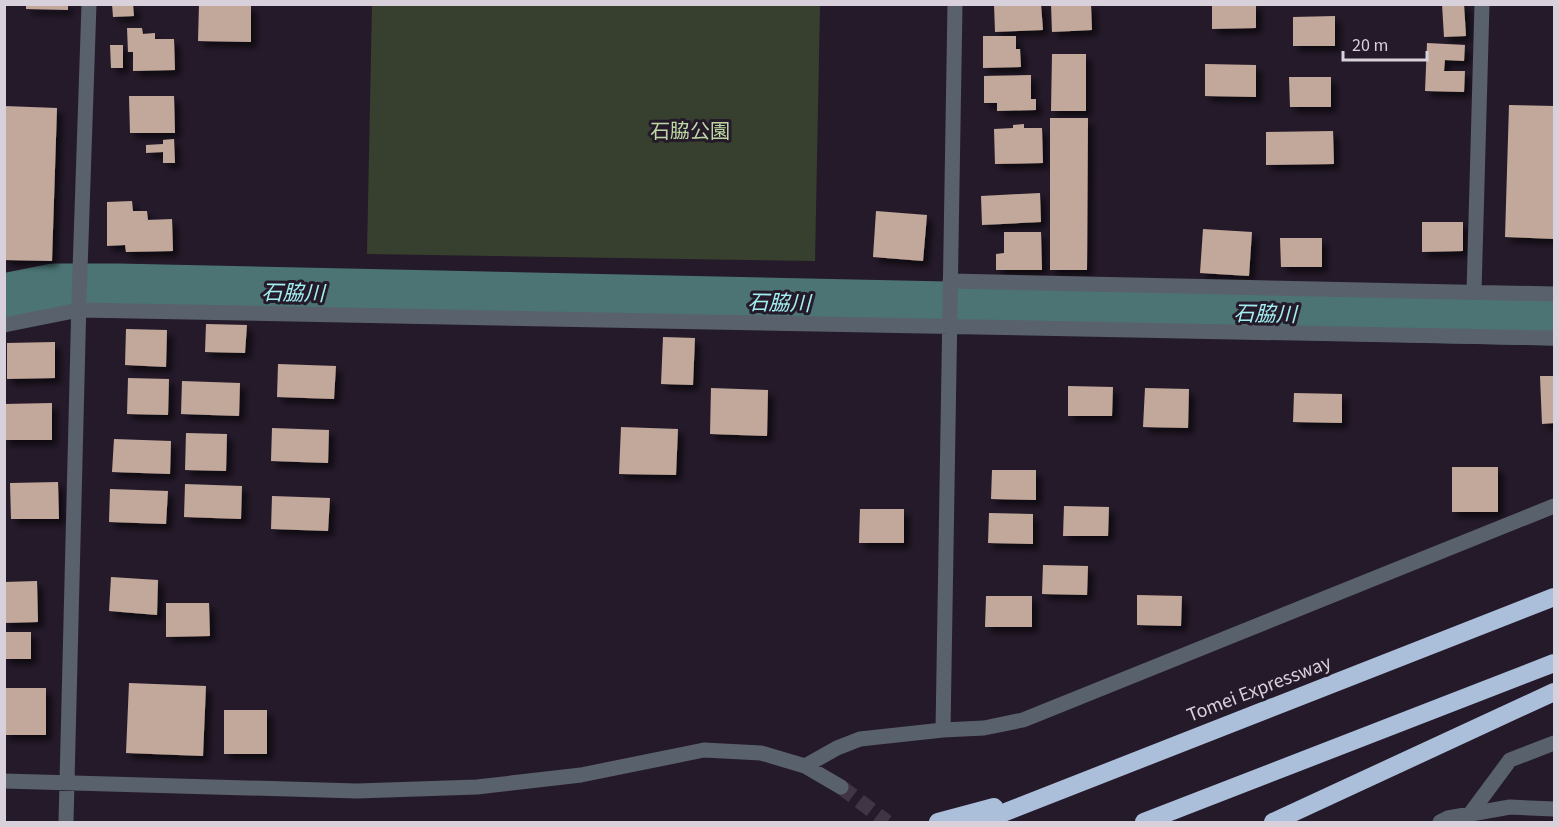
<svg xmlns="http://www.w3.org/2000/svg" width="1559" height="827" font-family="'Source Sans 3','Noto Sans JP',sans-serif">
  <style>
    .green { fill: #37402e }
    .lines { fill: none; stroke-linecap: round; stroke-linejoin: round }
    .river { stroke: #4c7475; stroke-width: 51 }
    .building { fill: #c2a89b; filter: url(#shadow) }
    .minor-tunnel { stroke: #403545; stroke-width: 15; stroke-dasharray: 15 8; stroke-linecap: butt }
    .minor { stroke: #59616c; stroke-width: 15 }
    .highway { stroke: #abbfdb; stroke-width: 18 }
    .labels { text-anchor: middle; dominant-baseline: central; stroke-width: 6; stroke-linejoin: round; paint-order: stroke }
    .park-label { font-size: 20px; fill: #bdd7a3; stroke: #251a2a }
    .street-label { font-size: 20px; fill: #d8d1dc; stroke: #251a2a }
    .water-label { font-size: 21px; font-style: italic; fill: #a2eef0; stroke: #251a2a }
  </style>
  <defs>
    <filter id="shadow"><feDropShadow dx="5.5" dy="5.5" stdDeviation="3" flood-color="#0009"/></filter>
  </defs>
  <rect width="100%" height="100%" fill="#251a2a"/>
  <path class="green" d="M372 5H820L815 261 367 254Z"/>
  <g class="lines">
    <path class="river" d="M4 299 54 289H118L1554 320"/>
  </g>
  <path class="building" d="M26 4H68V10L26 9Z
    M112 4H133L134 16 113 17Z
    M199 4 251 5V42L198 41Z
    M994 4H1041L1043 30 995 32Z
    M1051 4H1091L1092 30 1052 32Z
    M1212 4H1256V28L1212 29Z
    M1442 4H1464L1466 36 1444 37Z
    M1335 16V46H1293V17Z
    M127 28H142L143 34 155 33V39H174L175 70 133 71V52H128Z
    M983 36H1016V49H1020L1021 67 983 68Z
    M1427 43 1465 45 1464 61 1445 60 1444 71H1465L1464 92 1425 91Z
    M110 45H123V68H111Z
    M1052 54H1086V111H1051Z
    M1205 64 1256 65V97L1205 96Z
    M1031 75V99H1036V110L997 111V103H984V76Z
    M1289 77H1331V107H1290Z
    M129 96H174L175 133H130Z
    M1509 105 1554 106V239L1505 237Z
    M4 106 57 108 52 261 4 260Z
    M1050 118H1088L1087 270H1050Z
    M1024 124V128H1042L1043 163 995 164 994 129 1013 128V125Z
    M1333 131 1334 164 1266 165V132Z
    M174 139 175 163H163V152L146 153V145L163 144V140Z
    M1040 193 1041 222 982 225 981 196Z
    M132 201 133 211H147L148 220 172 219 173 251 126 252 125 245 107 246V202Z
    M876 211 927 215 923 261 873 257Z
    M1422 222H1463V251L1422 252Z
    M1203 229 1252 232 1249 276 1200 273Z
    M1004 232H1041L1042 270H996V254L1004 253Z
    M1280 238H1322V267H1281Z
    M206 324 247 325 245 353 205 352Z
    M126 329 167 330 166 367 125 365Z
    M663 337 695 338 693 385 661 384Z
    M55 342V378L7 379V343Z
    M278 364 336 366 334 399 277 397Z
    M1540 376H1554V423L1542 424Z
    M128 378 169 379 168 415 127 414Z
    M182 381 240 383 239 416 181 414Z
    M1068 386 1113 387 1112 416H1068Z
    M711 388 768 390 767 436 710 434Z
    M1145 388 1189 389 1188 428 1143 427Z
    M1294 393 1342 394V423L1293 422Z
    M52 403V440H4V404Z
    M621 427 678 429 676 475 619 474Z
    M272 428 329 430 328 463 271 461Z
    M186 433 227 434 226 471 185 470Z
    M114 439 171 441 170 474 112 472Z
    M1452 467H1498V512H1452Z
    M992 470H1036V500L991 499Z
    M58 482 59 519H11L10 483Z
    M185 484 242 486 241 519 184 517Z
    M110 489 168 491 166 524 109 522Z
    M272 496 330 498 328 531 271 529Z
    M1064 506 1109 507 1108 536H1063Z
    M860 509H904V543H859Z
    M989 513 1033 514V544L988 543Z
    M1043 565 1088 566 1087 595 1042 594Z
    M111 577 158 580 157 615 109 611Z
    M37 581 38 622 4 623V582Z
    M1137 595 1182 596 1181 626 1137 625Z
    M986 596H1032V627H985Z
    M166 603H209L210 636 166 637Z
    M4 632H31V659H4Z
    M129 683 206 686 203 756 126 753Z
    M4 688H46V735H4Z
    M224 710H267V754H224Z"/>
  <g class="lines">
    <path class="minor-tunnel" d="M841 787 887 822"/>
    <path class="minor" d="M950 281 1554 294
      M1474 292 1482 4
      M4 325 79 310 1554 338
      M943 730 955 4
      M805 766 837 748 860 739 943 730 984 728 1023 720 1554 506
      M4 781 357 791 477 787 581 775 704 750 761 753 805 766 841 787
      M1470 814 1510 760 1554 743
      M66 822 79 300 89 4
      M1440 822 1448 818 1510 807 1554 809"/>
    <path class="highway" d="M938 822 994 807
      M980 822 1554 597
      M1144 822 1554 663
      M1273 822 1554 692"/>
  </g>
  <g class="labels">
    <g class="park-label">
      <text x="690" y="132">石脇公園</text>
    </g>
    <g class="street-label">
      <text transform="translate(1259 689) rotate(-21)">Tomei Expressway</text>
    </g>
    <g class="water-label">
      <text transform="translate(293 293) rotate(1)">石脇川</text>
      <text transform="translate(779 303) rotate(1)">石脇川</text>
      <text transform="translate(1265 314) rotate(1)">石脇川</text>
    </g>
  </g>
  <rect width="1559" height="827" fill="none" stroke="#d8d1dc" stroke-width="12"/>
  <path d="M1343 51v9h84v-9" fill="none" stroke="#d8d1dc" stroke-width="3"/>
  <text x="1352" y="51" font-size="18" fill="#d8d1dc" stroke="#251a2a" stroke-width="4.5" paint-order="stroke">20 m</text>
</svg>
